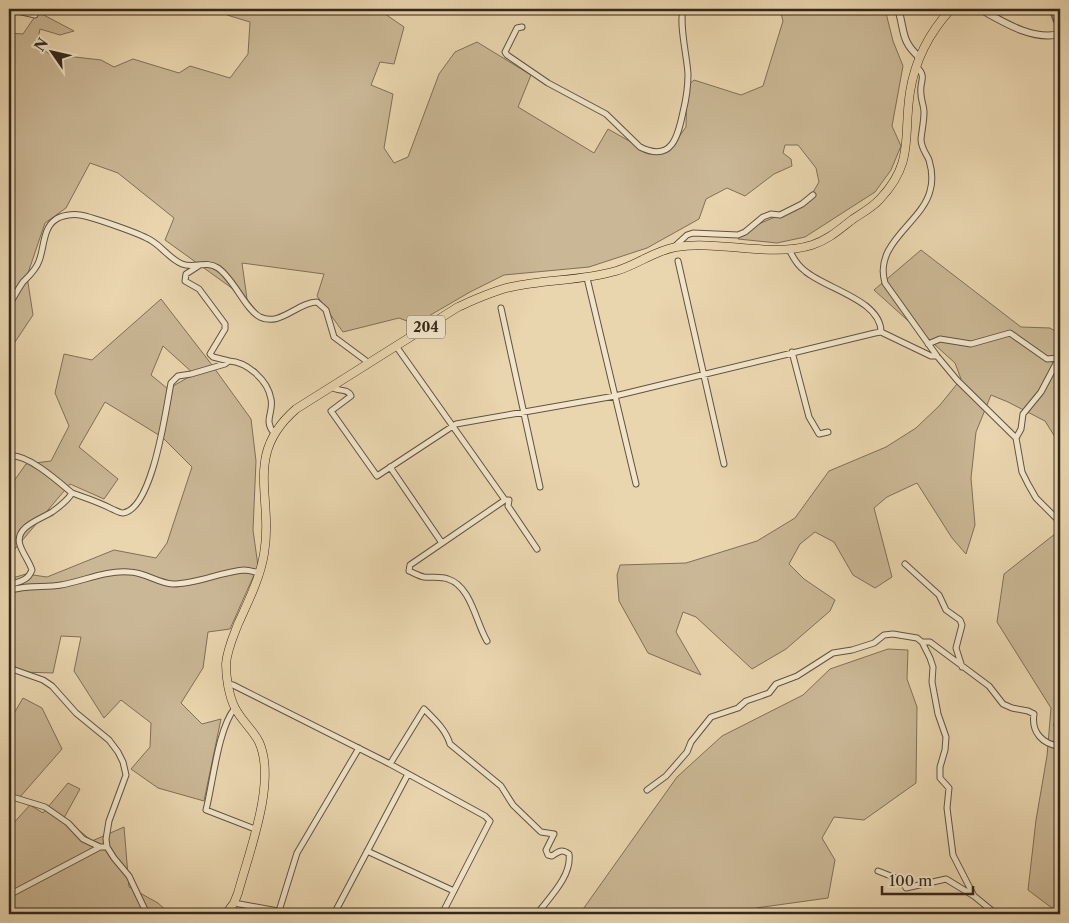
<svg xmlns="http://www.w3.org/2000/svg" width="1069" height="923" font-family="'Libre Caslon Text',serif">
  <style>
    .green { fill: #cab795; stroke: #7f6f58; fill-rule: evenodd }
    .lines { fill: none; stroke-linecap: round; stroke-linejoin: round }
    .stream { stroke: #7b6c55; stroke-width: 2 }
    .minor-casing { stroke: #615240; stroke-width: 7 }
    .tertiary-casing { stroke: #615240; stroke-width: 8 }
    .trunk-casing { stroke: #34271b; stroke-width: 9 }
    .minor { stroke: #f1e4ca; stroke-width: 5 }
    .tertiary { stroke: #f1e4ca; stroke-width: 6 }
    .trunk { stroke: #e9d5ae; stroke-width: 8 }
    .labels { text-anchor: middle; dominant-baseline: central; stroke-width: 5; stroke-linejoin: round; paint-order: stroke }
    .shield { fill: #f1e4ca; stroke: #6d6050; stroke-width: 1 }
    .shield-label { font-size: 14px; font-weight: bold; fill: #34271b }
  </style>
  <rect width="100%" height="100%" fill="#e9d5ae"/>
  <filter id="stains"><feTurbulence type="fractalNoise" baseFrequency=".004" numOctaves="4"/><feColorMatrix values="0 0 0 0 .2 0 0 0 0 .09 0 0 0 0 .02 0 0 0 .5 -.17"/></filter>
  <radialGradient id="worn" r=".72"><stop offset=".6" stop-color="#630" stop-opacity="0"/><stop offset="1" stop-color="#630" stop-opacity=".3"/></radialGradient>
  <path class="green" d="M223 9H378L404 27 394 64 380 62 371 85 393 94 384 148 394 163 408 157 439 74 455 52 477 42 531 75 518 107 594 153 608 129 647 151 671 148 686 127 687 86 694 80 741 95 763 86 783 21 780 9H885L893 41 903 66 892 126 901 146 891 170 875 192 805 237 777 243 738 239 742 231 806 204 819 182 816 168 798 145H785L783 153 791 159 792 166 774 174 745 196 727 188 706 199 699 219 647 248 589 267 504 275 470 292 415 324 399 318 343 332 317 296 324 274 242 263 247 299 165 240 174 218 118 173 90 163 66 208 45 223 27 276 33 315 9 351V33L23 34 38 12 74 31 60 35 40 29 37 44 49 54 101 60 114 67 133 59 179 73 190 66 230 78 248 54 250 22 227 15Z
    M921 250 1021 327 1050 328 1060 334V445L1045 421 1008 402 991 395 976 432 971 478 975 525 966 554 952 538 917 483 887 497 874 508 892 577 875 588 853 575 834 542 815 532 800 544 789 564 804 579 835 600 830 611 786 649 752 669 696 617 683 612 676 632 701 675 648 653 619 601 617 575 620 565 686 563 757 541 795 518 829 471 886 447 916 428 940 405 961 379 955 363 874 290Z
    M161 299 212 365 251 419 256 461 253 530 258 566 230 629 208 632 203 668 181 703 202 724 221 719 204 801 158 788 131 769 150 747 151 723 121 700 104 718 74 671 81 637 61 636 53 673 21 672 9 660V579L26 574 47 577 114 550 156 558 167 543 192 467 162 437 105 402 79 447 118 479 104 499 70 484 15 549H9V488L26 464 51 461 69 426 55 393 64 354 92 360ZM163 346 194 374 168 389 151 375Z
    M1060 530V914L1028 890 1036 820 1047 756 1051 708 997 622 1004 574Z
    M888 649 908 650 907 679 917 707 916 783 864 820 834 817 822 838 835 860 828 898 756 908 751 914H584L581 912 677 777 722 736 803 695 830 669Z
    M23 698 42 708 62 749 20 797 9 795V722Z
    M68 783 80 789 64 818 92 841 124 827 129 887 158 903 170 914H9V889L12 887 9 885V828L30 805 43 813Z"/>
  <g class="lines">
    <path class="stream" d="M1049 9 1054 22"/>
    <g class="minor-casing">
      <path id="minor" d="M9 9 35 15 36 9
        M522 27 517 28 505 52 507 55 548 83 606 114 640 147C672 163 678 136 683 112 686 100 688 87 688 74 687 56 679 25 683 9
        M1055 35 1060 42
        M916 66C928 78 919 80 921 94 921 100 924 106 924 112 924 121 922 130 921 139 921 148 926 153 929 160 932 170 933 181 930 191 922 223 873 243 885 283L937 356 957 380 1016 438 1022 472 1028 484 1036 498 1060 522
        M674 247 687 235 693 233 738 235 745 232 763 217 771 214 780 215 802 204 813 195
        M789 249C793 258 797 265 805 271 826 289 881 300 881 332
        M678 261 724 464
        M200 265 186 274 185 281 199 289 225 324V329L210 354 213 357 229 361
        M587 278 636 484
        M9 305C14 297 18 289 23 282 29 276 36 270 39 261 44 249 43 228 55 220 61 215 73 214 80 215 92 217 142 234 152 241 162 247 170 259 182 264 194 269 206 260 218 268 234 279 245 309 260 317 280 327 298 302 317 302L326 310 334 337 369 363
        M501 308 540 487
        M928 344 940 339 971 344 1010 333 1047 359 1059 358
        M396 346 505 500H509L508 506 537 549
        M792 352 809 417 819 434 828 432
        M332 387C338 392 348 388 351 396L331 411 377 476 456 424 615 396 875 333 881 332 931 356H937
        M1016 438 1021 429 1023 414 1041 392 1060 356
        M9 456C27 453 59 482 72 493
        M390 467 442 543
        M905 564 939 595 946 610 960 620 962 625 956 648 962 667
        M9 590 12 584C22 581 28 580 32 570 29 561 23 554 20 545 14 527 41 519 52 512 59 507 68 500 72 493 86 498 99 502 112 509 115 510 119 513 123 513 153 509 166 408 171 383L178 376 191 374 225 364 229 361C247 362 268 380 271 399 274 413 263 420 274 433
        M9 591C26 584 44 588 61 585 84 581 106 570 129 572 145 572 157 583 173 584 197 584 220 572 244 570 249 570 255 572 259 573
        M487 641C476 623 471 586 448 579 440 576 432 578 424 577 419 576 414 573 409 571L410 565 505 500
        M922 642H930L989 686 1003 704 1012 708 1028 711 1034 714C1031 732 1043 745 1060 746
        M9 668 43 680 52 686 76 713 109 740 118 752 123 762 126 775 109 821 106 839 107 847 114 858 129 876 147 914
        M228 684 233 685 390 764 485 816 490 821 442 914
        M235 708C218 728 213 783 206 810L255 829
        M1060 715 1057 725 1060 736
        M390 764 424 709C435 720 446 730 450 744L501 786 513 805 541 832 554 834 546 850 548 855 552 856C559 851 562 849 569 854 572 876 549 898 537 914
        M647 790 666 776 687 752 691 742 711 717 738 708 746 701 769 693 776 684 797 676 833 653 852 650 874 643 884 635 893 634 917 638 922 642 930 658 933 667 932 682 938 714 946 737 945 750 940 767V778L949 788 947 808 953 855 974 896
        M9 796 45 807 68 823 83 839 100 847
        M367 851 454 891
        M878 871 901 880 906 888 946 879 974 896 996 914
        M9 895 100 847H107
        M234 903 294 914
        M279 911 297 853 359 748
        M334 914 408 774"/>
    </g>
    <g class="tertiary-casing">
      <path id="tertiary" d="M898 9C905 30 900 40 919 57
        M980 9C1003 22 1033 41 1060 34"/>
    </g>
    <g class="trunk-casing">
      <path id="trunk" d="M226 914 234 903 238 893C249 852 277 781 259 742 253 730 241 720 235 708 229 696 226 678 226 664 227 650 233 637 238 624 248 602 260 578 264 554 274 496 243 455 296 409L458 307C476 299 493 291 511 287 546 279 582 281 616 271 637 265 654 251 676 247 719 240 771 258 812 245 828 240 840 229 853 219 862 213 873 207 880 199 915 162 903 136 910 92 915 60 929 33 951 9"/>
    </g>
    <use href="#minor" class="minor"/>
    <use href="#tertiary" class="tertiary"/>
    <use href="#trunk" class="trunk"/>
  </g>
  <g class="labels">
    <rect class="shield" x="407" y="315.5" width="38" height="23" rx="4"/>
    <g class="shield-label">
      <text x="426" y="327">204</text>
    </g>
  </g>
  <rect width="1069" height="923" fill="none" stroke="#e9d5ae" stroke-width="30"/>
  <rect x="10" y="10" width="1049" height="903" fill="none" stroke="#34271b" stroke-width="2.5"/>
  <rect x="15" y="15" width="1039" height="893" fill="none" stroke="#34271b"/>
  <g transform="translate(52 52) rotate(304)" stroke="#f1e4ca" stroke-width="4" paint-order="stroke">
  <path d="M0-4L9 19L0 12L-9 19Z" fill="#34271b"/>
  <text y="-8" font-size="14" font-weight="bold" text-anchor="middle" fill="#34271b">N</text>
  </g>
  <path d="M882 886v8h91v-8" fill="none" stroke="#34271b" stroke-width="2.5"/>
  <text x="889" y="886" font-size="15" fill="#34271b" stroke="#f1e4ca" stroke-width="4" paint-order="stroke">100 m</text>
  <rect width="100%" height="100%" filter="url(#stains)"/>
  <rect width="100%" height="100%" fill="url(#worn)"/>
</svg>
